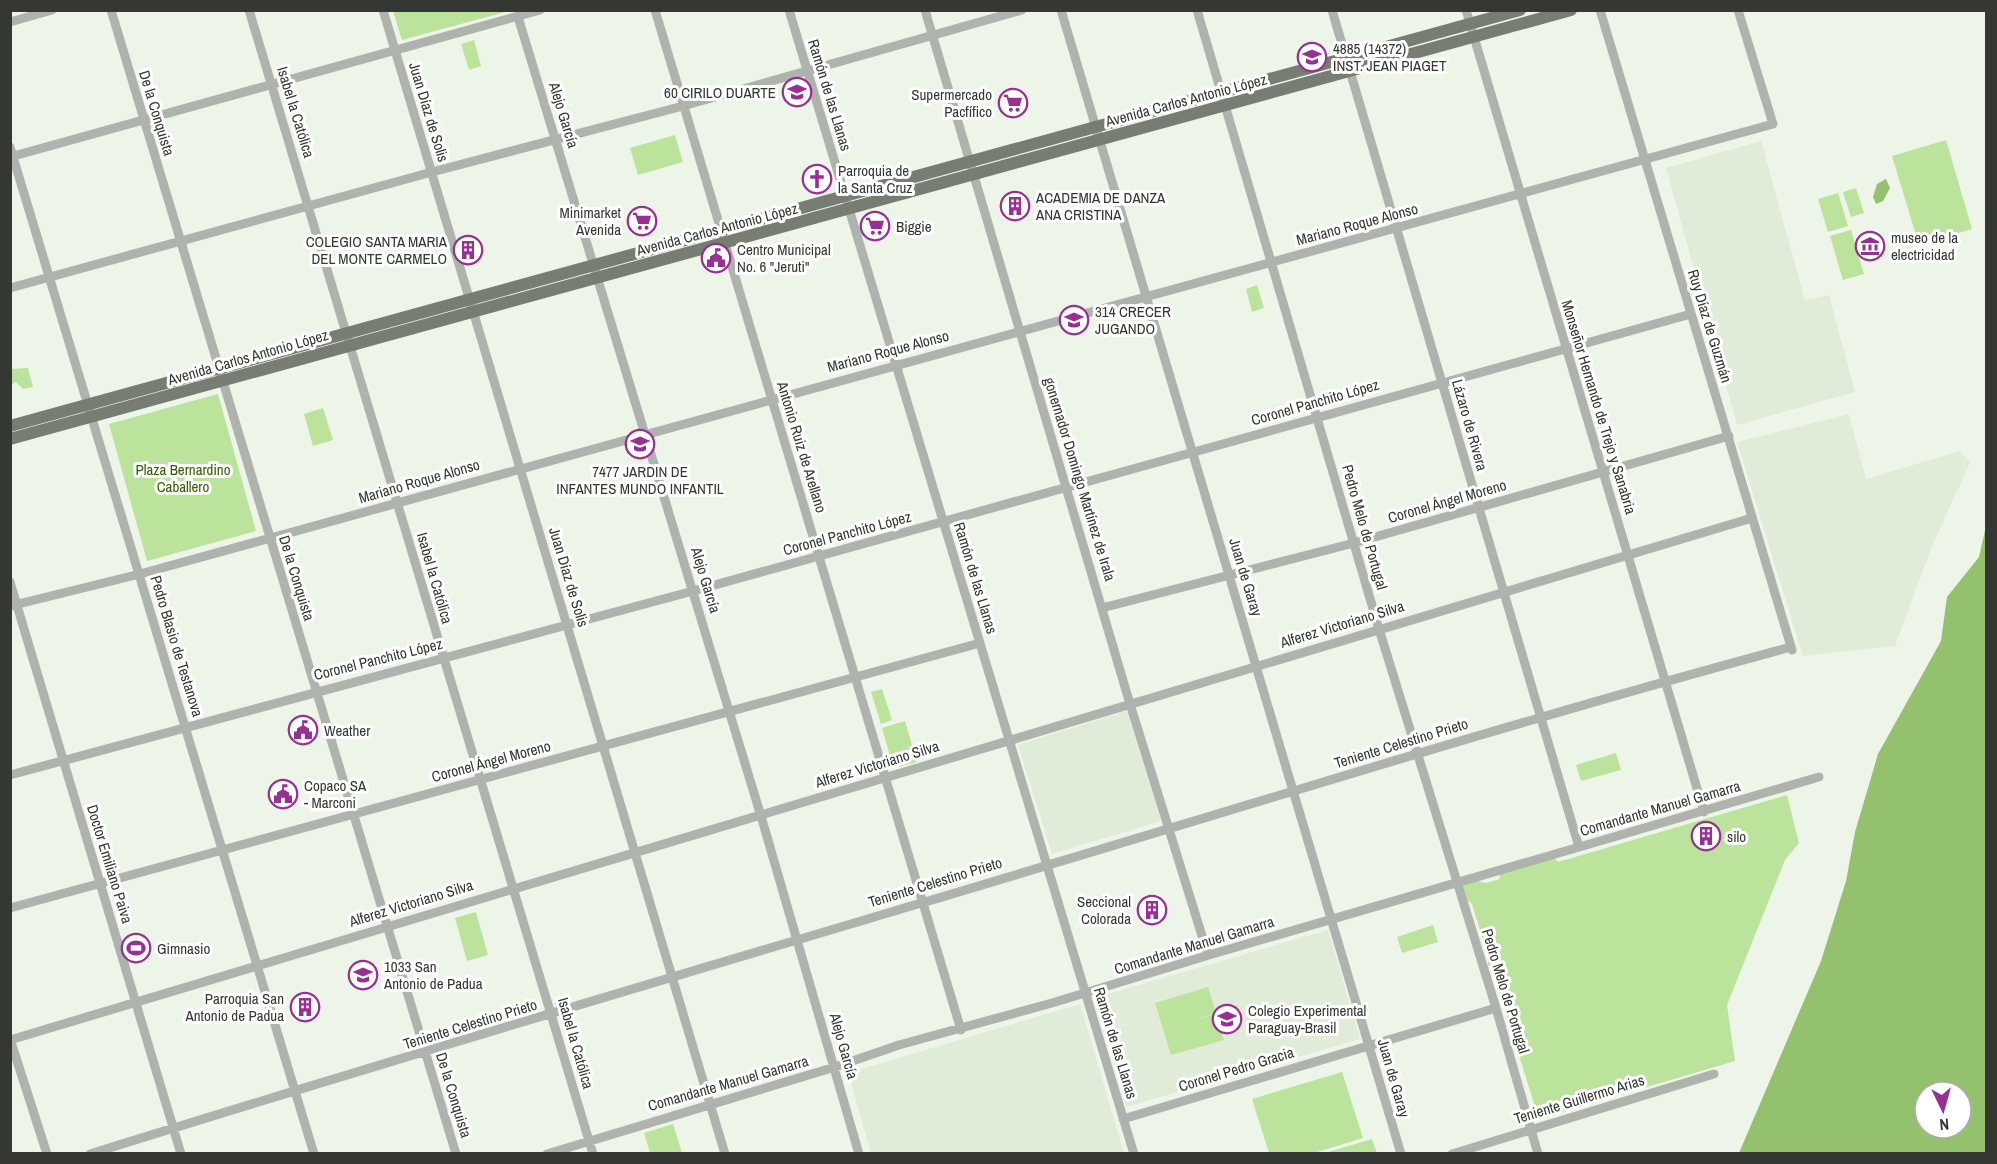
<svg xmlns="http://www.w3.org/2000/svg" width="1997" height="1164" font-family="'Archivo Narrow',sans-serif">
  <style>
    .built { fill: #e0ecd8 }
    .green { fill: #bbe39b }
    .water { fill: #94c16e; fill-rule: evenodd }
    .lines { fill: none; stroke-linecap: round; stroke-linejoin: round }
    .minor { stroke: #afb3ad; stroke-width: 9 }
    .major { stroke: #787d74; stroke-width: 12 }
    .labels { text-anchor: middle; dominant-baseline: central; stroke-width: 6; stroke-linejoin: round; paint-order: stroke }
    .poi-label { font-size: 15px; fill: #343732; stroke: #fff; text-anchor: start }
    .street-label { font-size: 15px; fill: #343732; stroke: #fff }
    .park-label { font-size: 15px; fill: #386002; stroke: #fff }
  </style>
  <rect width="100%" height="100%" fill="#edf5e8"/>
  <path class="built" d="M1761 141 1805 300 1829 295 1855 392 1737 425 1666 168Z
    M1849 414 1866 479 1960 451 1970 463 1932 546 1895 646 1803 656 1737 442Z
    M1127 711 1161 821 1052 854 1018 745Z
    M1328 930 1360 1039 1126 1107 1094 998Z
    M1080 1004 1124 1153H871L848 1073Z"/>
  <path class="green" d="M393 11V10L509 11 402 40Z
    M474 40 481 66 469 70 461 44Z
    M675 135 683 162 638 175 630 148Z
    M1946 140 1972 229 1919 245 1892 156Z
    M1856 188 1864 213 1851 217 1843 192Z
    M1838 193 1848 226 1828 232 1818 199Z
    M1851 230 1864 274 1843 280 1830 236Z
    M469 238 478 263 467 266 459 241Z
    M1257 285 1264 308 1252 312 1246 289Z
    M28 368 33 387 23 389 16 382 11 385V369Z
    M218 394 256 531 147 561 109 424Z
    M323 408 333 440 313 446 304 414Z
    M882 689 892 720 881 724 871 692Z
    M905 721 917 762 898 767 892 763 882 728Z
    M1616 753 1621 770 1581 781 1576 765Z
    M1787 795 1799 843 1785 860 1727 1005 1735 1061 1539 1119 1516 1046 1512 1042V1032L1491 967 1488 965V956L1472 904 1464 898 1462 885 1474 880 1486 883 1500 879 1499 874 1554 857 1558 862Z
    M476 912 488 955 467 961 455 918Z
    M1433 925 1438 942 1402 953 1397 937Z
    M1208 987 1216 1013 1191 1021 1216 1014 1224 1040 1171 1055 1155 1003Z
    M1342 1072 1363 1138 1314 1153H1269L1252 1099Z
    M673 1124 682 1153H650L644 1133Z
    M1372 1139 1377 1153H1325Z"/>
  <path class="water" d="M1886 179 1890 188 1883 201 1876 204 1873 197 1877 184Z
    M1986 526V1153H1739L1821 961 1846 881 1855 832 1878 754 1941 641 1947 597 1979 557ZM1925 1092H1961V1128H1925Z"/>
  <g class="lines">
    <path class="minor" d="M111 10 456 1154
      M249 10 593 1154
      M383 10 725 1154
      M655 10 961 1030
      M789 10 1134 1154
      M925 10 1130 704 1208 955
      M1061 10 1401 1154
      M1197 10 1379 629 1496 1008 1538 1154
      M1332 10 1579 847
      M1466 10 1704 812
      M1600 10 1792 650
      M518 17 761 816 859 1154
      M10 22 52 10
      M10 147 314 1154
      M10 157 540 10
      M10 288 432 172 683 106 1022 10
      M10 582 181 1154
      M10 606 140 574 1773 124 1738 10
      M1102 608 1354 543 1729 436
      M10 775 693 591 1691 314
      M10 908 980 643
      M10 1039 47 1154
      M10 1040 1752 518
      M1123 1119 1496 1008
      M90 1154C365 1068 642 986 918 904 1209 818 1498 726 1791 647
      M547 1154 835 1067 899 1045 1052 1003 1209 955 1819 777
      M1452 1154 1714 1074"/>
    <path class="major" d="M10 426 1520 10
      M10 439 1571 10"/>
  </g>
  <defs>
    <g id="school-ring" transform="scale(1.5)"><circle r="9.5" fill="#fff" stroke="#983093" stroke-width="1.5"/><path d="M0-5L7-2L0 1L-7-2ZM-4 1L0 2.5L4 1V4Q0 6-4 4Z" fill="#983093"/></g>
    <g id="supermarket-ring" transform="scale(1.5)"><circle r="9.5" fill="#fff" stroke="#983093" stroke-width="1.5"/><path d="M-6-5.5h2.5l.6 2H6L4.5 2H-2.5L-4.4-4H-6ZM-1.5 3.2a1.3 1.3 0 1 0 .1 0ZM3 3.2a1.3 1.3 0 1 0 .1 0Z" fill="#983093"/></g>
    <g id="church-ring" transform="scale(1.5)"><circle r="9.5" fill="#fff" stroke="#983093" stroke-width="1.5"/><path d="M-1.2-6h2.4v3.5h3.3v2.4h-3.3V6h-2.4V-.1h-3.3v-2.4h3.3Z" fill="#983093"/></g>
    <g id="building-ring" transform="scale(1.5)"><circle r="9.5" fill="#fff" stroke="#983093" stroke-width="1.5"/><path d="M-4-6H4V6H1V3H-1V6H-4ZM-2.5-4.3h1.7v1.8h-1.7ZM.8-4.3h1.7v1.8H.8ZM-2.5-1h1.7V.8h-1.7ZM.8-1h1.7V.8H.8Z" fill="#983093"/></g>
    <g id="museum-ring" transform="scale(1.5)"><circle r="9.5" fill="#fff" stroke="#983093" stroke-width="1.5"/><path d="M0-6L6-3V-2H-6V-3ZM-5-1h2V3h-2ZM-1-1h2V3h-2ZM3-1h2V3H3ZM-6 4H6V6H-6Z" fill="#983093"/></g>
    <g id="civic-ring" transform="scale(1.5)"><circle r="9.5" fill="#fff" stroke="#983093" stroke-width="1.5"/><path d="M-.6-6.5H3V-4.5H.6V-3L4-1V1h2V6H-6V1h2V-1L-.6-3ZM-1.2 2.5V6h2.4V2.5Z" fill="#983093"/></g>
    <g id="stadium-ring" transform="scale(1.5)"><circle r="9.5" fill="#fff" stroke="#983093" stroke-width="1.5"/><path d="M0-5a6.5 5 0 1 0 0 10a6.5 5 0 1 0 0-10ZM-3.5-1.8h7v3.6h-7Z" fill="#983093"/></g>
    <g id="university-ring" transform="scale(1.5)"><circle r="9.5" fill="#fff" stroke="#983093" stroke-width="1.5"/><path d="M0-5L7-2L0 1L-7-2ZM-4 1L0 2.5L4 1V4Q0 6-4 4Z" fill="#983093"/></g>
  </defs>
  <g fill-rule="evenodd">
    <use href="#school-ring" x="1312" y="57"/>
    <use href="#school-ring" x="797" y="92"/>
    <use href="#supermarket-ring" x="1013" y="103"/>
    <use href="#church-ring" x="817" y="179"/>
    <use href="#building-ring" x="1015" y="206"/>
    <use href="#supermarket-ring" x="642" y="221"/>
    <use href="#supermarket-ring" x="875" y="226"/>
    <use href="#museum-ring" x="1870" y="246"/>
    <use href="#building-ring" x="468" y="250"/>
    <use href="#civic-ring" x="716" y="258"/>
    <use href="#school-ring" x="1074" y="320"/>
    <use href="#school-ring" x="640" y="444"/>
    <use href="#civic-ring" x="303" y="730"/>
    <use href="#civic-ring" x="283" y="794"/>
    <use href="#building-ring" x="1706" y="836"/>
    <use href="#building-ring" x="1152" y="910"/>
    <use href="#stadium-ring" x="136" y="948"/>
    <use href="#school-ring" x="363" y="975"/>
    <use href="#building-ring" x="305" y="1007"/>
    <use href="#university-ring" x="1227" y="1019"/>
  </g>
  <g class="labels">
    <g class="poi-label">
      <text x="1333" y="48">4885 (14372)<tspan x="1333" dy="17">INST. JEAN PIAGET</tspan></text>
      <text x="776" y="92" text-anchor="end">60 CIRILO DUARTE</text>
      <text x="992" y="94" text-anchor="end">Supermercado<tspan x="992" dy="17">Pacfífico</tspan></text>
      <text x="838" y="170">Parroquia de<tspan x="838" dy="17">la Santa Cruz</tspan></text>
      <text x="1036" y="197">ACADEMIA DE DANZA<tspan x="1036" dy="17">ANA CRISTINA</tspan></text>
      <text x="621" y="212" text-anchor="end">Minimarket<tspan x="621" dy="17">Avenida</tspan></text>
      <text x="896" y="226">Biggie</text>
      <text x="1891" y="237">museo de la<tspan x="1891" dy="17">electricidad</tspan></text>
      <text x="447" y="241" text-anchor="end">COLEGIO SANTA MARIA<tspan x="447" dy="17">DEL MONTE CARMELO</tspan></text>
      <text x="737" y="249">Centro Municipal<tspan x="737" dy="17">No. 6 "Jeruti"</tspan></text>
      <text x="1095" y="311">314 CRECER<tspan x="1095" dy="17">JUGANDO</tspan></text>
      <text x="640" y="471" text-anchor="middle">7477 JARDIN DE<tspan x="640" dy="17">INFANTES MUNDO INFANTIL</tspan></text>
      <text x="324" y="730">Weather</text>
      <text x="304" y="785">Copaco SA<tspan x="304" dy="17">- Marconi</tspan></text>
      <text x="1727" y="836">silo</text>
      <text x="1131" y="901" text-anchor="end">Seccional<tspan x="1131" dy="17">Colorada</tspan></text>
      <text x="157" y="948">Gimnasio</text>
      <text x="384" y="966">1033 San<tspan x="384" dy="17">Antonio de Padua</tspan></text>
      <text x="284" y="998" text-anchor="end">Parroquia San<tspan x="284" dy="17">Antonio de Padua</tspan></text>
      <text x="1248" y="1010">Colegio Experimental<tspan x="1248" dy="17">Paraguay-Brasil</tspan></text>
    </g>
    <g class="street-label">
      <text transform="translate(830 95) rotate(73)">Ramón de las Llanas</text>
      <text transform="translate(1186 100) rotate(-15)">Avenida Carlos Antonio López</text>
      <text transform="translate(296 112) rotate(73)">Isabel la Católica</text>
      <text transform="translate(429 112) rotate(73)">Juan Díaz de Solis</text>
      <text transform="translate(157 113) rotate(73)">De la Conquista</text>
      <text transform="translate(564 115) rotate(73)">Alejo García</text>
      <text transform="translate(1357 224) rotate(-15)">Mariano Roque Alonso</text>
      <text transform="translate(717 229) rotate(-15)">Avenida Carlos Antonio López</text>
      <text transform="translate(1710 326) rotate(73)">Ruy Díaz de Guzmán</text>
      <text transform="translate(888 351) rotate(-15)">Mariano Roque Alonso</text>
      <text transform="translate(248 357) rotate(-16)">Avenida Carlos Antonio López</text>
      <text transform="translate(1315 402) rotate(-16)">Coronel Panchito López</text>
      <text transform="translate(1599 407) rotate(73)">Monseñor Hernando de Trejo y Sanabria</text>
      <text transform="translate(1470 425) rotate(74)">Lázaro de Rivera</text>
      <text transform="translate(802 447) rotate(73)">Antonio Ruiz de Arellano</text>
      <text transform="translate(1080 479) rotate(73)">gonernador Domingo Martínez de Irala</text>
      <text transform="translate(419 481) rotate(-16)">Mariano Roque Alonso</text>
      <text transform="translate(1447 501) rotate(-16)">Coronel Ángel Moreno</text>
      <text transform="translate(1365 527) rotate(74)">Pedro Melo de Portugal</text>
      <text transform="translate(847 533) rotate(-15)">Coronel Panchito López</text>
      <text transform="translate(569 577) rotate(73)">Juan Díaz de Solis</text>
      <text transform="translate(1246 577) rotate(73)">Juan de Garay</text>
      <text transform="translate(297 578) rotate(73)">De la Conquista</text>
      <text transform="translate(435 578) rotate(74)">Isabel la Católica</text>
      <text transform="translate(976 578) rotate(73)">Ramón de las Llanas</text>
      <text transform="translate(706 580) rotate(73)">Alejo García</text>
      <text transform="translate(1342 624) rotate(-17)">Alferez Victoriano Silva</text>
      <text transform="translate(177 646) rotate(73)">Pedro Blasio de Testanova</text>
      <text transform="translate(378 659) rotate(-14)">Coronel Panchito López</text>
      <text transform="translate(1401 743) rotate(-17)">Teniente Celestino Prieto</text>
      <text transform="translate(491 761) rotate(-15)">Coronel Ángel Moreno</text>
      <text transform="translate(877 764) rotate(-17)">Alferez Victoriano Silva</text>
      <text transform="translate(1660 808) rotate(-16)">Comandante Manuel Gamarra</text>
      <text transform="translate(110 864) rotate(73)">Doctor Emiliano Paiva</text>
      <text transform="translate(935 882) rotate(-17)">Teniente Celestino Prieto</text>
      <text transform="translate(411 903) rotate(-17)">Alferez Victoriano Silva</text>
      <text transform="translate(1194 945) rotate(-17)">Comandante Manuel Gamarra</text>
      <text transform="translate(1506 991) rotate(73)">Pedro Melo de Portugal</text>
      <text transform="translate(470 1024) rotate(-17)">Teniente Celestino Prieto</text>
      <text transform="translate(576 1043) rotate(74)">Isabel la Católica</text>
      <text transform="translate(1116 1043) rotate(73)">Ramón de las Llanas</text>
      <text transform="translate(844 1046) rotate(74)">Alejo García</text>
      <text transform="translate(1236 1069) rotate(-17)">Coronel Pedro Gracia</text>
      <text transform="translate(1394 1078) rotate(74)">Juan de Garay</text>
      <text transform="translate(728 1083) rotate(-16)">Comandante Manuel Gamarra</text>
      <text transform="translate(454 1095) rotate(73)">De la Conquista</text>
      <text transform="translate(1579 1099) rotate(-17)">Teniente Guillermo Arias</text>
    </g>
    <g class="park-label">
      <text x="183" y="469">Plaza Bernardino<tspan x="183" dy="17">Caballero</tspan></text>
    </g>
  </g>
  <rect width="1997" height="1164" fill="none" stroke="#343732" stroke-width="24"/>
  <g transform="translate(1943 1110) rotate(175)"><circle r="28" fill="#ffffff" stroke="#aeafad" stroke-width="1.5"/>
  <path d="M0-4.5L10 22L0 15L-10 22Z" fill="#983093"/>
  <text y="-9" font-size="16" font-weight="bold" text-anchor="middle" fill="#343732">N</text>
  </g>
</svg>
